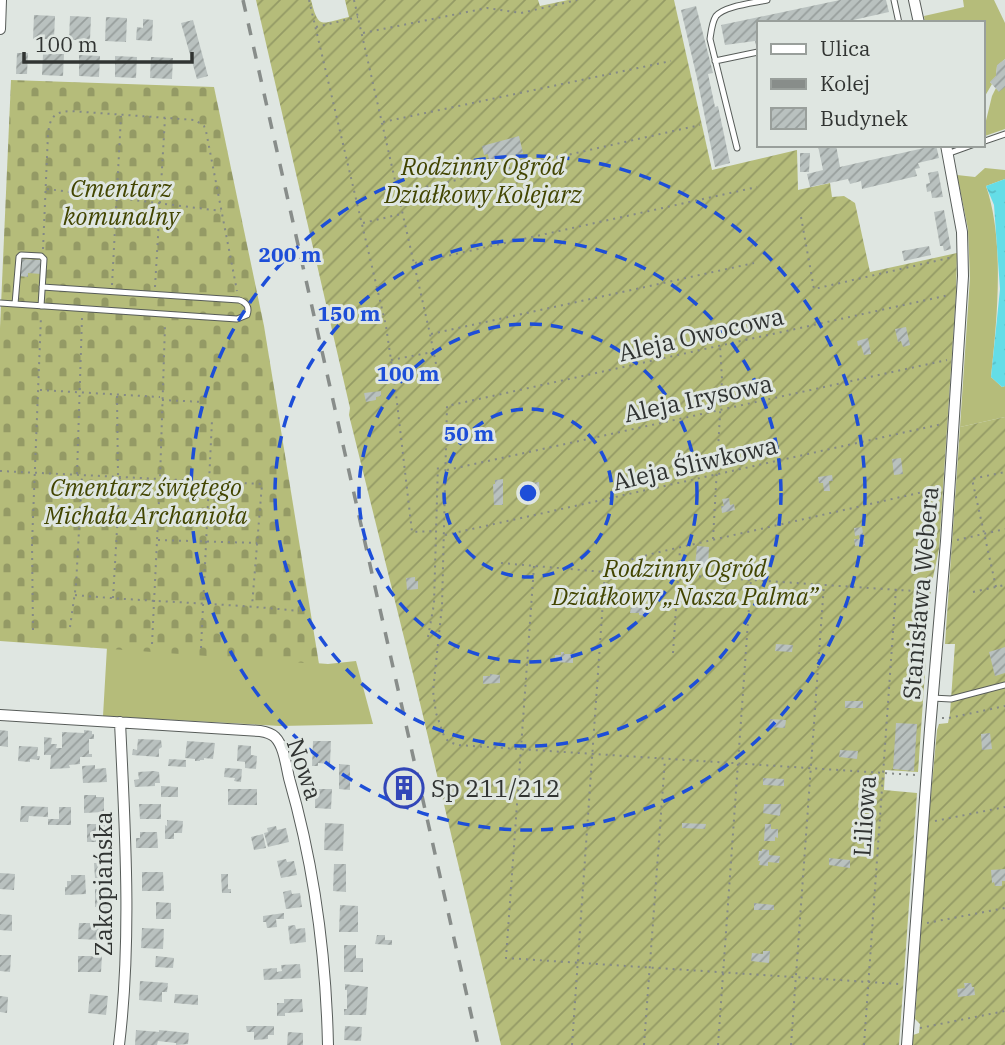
<svg xmlns="http://www.w3.org/2000/svg" width="1005" height="1045" font-family="'IBM Plex Serif',serif">
  <style>
    .grass { fill: #b5bc7a }
    .cemetery { fill: url(#cemetery-stones) }
    .garden { fill: url(#garden-furrows) }
    .water { fill: url(#water-ripples) }
    .building { fill: url(#building-hatch) }
    .lines { fill: none; stroke-linecap: round; stroke-linejoin: round }
    .service-casing { stroke: #575c59; stroke-width: 7 }
    .minor-casing { stroke: #575c59; stroke-width: 12 }
    .path { stroke: #848986; stroke-width: 2; stroke-dasharray: 2 5; stroke-linecap: butt }
    .service { stroke: #fff; stroke-width: 5 }
    .minor { stroke: #fff; stroke-width: 10 }
    .rail { stroke: #888d8a; stroke-width: 3.5; stroke-dasharray: 12 12; stroke-linecap: butt }
    .ring { fill: none; stroke: #1d4ed8; stroke-width: 3.5; stroke-dasharray: 12 9 }
    .labels { text-anchor: middle; dominant-baseline: central; stroke-width: 6; stroke-linejoin: round; paint-order: stroke }
    .park-label { font-size: 24px; font-style: italic; fill: #424501; stroke: #dfe6e1 }
    .street-label { font-size: 24px; fill: #313432; stroke: #dfe6e1 }
    .poi-label { font-size: 24px; fill: #313432; stroke: #dfe6e1; text-anchor: start }
    .centre { fill: #1d4ed8; stroke: #dfe6e1; stroke-width: 3.5 }
    .ring-label { font-size: 21px; text-anchor: middle; font-weight: bold; fill: #1d4ed8; stroke: #dfe6e1; stroke-width: 6; stroke-linejoin: round; paint-order: stroke }
  </style>
  <defs>
    <pattern id="cemetery-stones" width="16" height="16" patternUnits="userSpaceOnUse" patternTransform="scale(1.75)"><rect width="16" height="16" fill="#b5bc7a"/><path d="M2 7V4a2 2 0 0 1 4 0v3zM10 15v-3a2 2 0 0 1 4 0v3z" fill="#949a65"/></pattern>
    <pattern id="garden-furrows" width="10" height="10" patternUnits="userSpaceOnUse" patternTransform="scale(1.75)"><rect width="10" height="10" fill="#b5bc7a"/><path d="M-1 1l2-2M0 10L10 0M9 11l2-2" fill="none" stroke="#949a65"/></pattern>
    <pattern id="water-ripples" width="26" height="14" patternUnits="userSpaceOnUse" patternTransform="scale(1.75)"><rect width="26" height="14" fill="#64dde7"/><path d="M2 4q2-2 4 0t4 0M15 11q2-2 4 0t4 0" fill="none" stroke="#57bec7"/></pattern>
    <pattern id="building-hatch" width="6" height="6" patternUnits="userSpaceOnUse" patternTransform="scale(1.75)"><rect width="6" height="6" fill="#b9c1bf"/><path d="M-1 1l2-2M0 6l6-6M5 7l2-2" fill="none" stroke="#979e9c"/></pattern>
  </defs>
  <rect width="100%" height="100%" fill="#dfe6e1"/>
  <path class="grass" d="M963 0H994L1005 23V59L997 66 996 76 990 82 992 84 985 96 982 105V23H925L924 16 964 7Z
    M1005 87V129L982 137 992 96 996 88Z
    M985 168 1005 170V179L986 186C1005 241 997 319 991 377L1002 387 1005 386V417L960 427 970 278 968 229 957 175 975 177Z
    M107 647 328 664 356 661 373 724 281 726 103 716Z"/>
  <path class="cemetery" d="M11 80 214 87 264 326 319 664 0 641V328Z"/>
  <path class="garden" d="M256 0H311C319 31 321 23 349 17L345 0H538L540 6 568 0H674L712 170 797 150 798 190 830 183 832 197 844 196 855 203 870 272 957 253 956 293 939 549 931 587 918 772 885 770 884 790 917 793 899 1045H501L415 682 349 415 350 408Z
    M1005 417V1045H912L913 1035 919 1033 920 1024 915 1019 928 827 937 730 939 724 948 723 950 713 955 644H945L960 427Z"/>
  <path class="water" d="M1005 179V386L1002 387 991 377 1000 289 994 205 986 186Z"/>
  <path class="building" d="M840 0H886L889 12 840 23H758V49L757 50 755 41 725 45 721 25Z
    M696 6 713 73 708 74 715 107 718 106 730 163 715 167 697 78 681 10Z
    M34 15 55 16 54 39H33Z
    M70 16 91 17 90 40H69Z
    M106 17 127 18 126 42 105 41Z
    M143 19 153 20 152 41 136 40 137 27 143 28Z
    M193 20 208 76 197 79 181 23Z
    M17 53H28L27 74H16Z
    M43 54H64L63 76 42 75Z
    M79 55 100 56 99 77 79 76Z
    M115 56 137 57 136 78 115 77Z
    M151 57 173 58 172 79 150 78Z
    M1005 59V87L999 92 990 82 996 76 997 65Z
    M519 136 523 153 489 161 488 154 484 155 482 146Z
    M836 145 840 167 924 148V145H936L939 158 918 163 920 168 915 169 917 176 862 189 861 181 850 184 848 179 810 187 807 174 823 170 818 146Z
    M800 153H810L809 172H800Z
    M938 171 943 197 932 198 931 191 927 192 926 184 930 183 928 173Z
    M944 210 951 249 944 251 943 246H940L934 212Z
    M929 246 931 255 904 261 902 251Z
    M20 259 41 260V274L28 273V277L19 276Z
    M906 327 910 345 903 347 901 341 898 342 895 329Z
    M868 338 871 354 864 355 861 345 858 346 857 341Z
    M381 391V396L376 397V400L366 402 364 393Z
    M901 458 903 474 894 475 892 459Z
    M832 475 833 481H829L830 491H824L823 483H819L818 477Z
    M503 479V505H494L493 484H495V480Z
    M539 482 540 495 531 496 530 483Z
    M729 498 730 505 734 504 735 510 722 513 721 506H724L722 499Z
    M862 527 865 545 855 546 854 539H859V535L855 536 854 528Z
    M697 546 709 547 708 568 698 567V565H695Z
    M415 577V581H418V589L407 590 406 578Z
    M631 607 650 608V612H647V616L639 615V613H630Z
    M776 644 793 645 792 652 775 651Z
    M1005 647V673L995 676 989 652Z
    M561 652H564V654H573V663L555 662V655H561Z
    M490 674 500 675V683L483 684V676H490Z
    M845 701H863V708H845Z
    M770 719 786 720 785 728 769 727Z
    M896 723 917 724 914 771 893 769Z
    M0 730 8 731V747L0 746Z
    M84 730 92 731V734H94V739H89V754H92V757H80V764L69 765 70 768 50 769 51 755H44V737L52 738 51 744H57L56 748H62V732L84 733Z
    M990 733 992 749 982 750 981 734Z
    M138 739 161 740 162 747 159 749V757L132 755 133 749 137 750Z
    M187 741 215 743 213 759 204 758V760H200V761H195V759L185 758Z
    M313 741H331L330 764 318 763V766H312Z
    M238 745 251 746V755L257 756 256 769 245 768V762L237 761Z
    M19 746 38 747 37 756H40L39 760 30 759V762L18 761Z
    M840 750 858 751 857 759 839 757Z
    M169 759 186 760V767L168 766Z
    M339 764 350 765V790L339 789Z
    M95 765V769L106 768 107 782 83 783 82 766Z
    M225 768 242 769 241 782 234 781 235 778 224 777Z
    M154 771 159 772 160 783H155V786L135 787 134 780 139 779 138 772Z
    M763 778 784 779V786L763 785Z
    M161 786 178 787V797H161Z
    M228 789H257V805H228Z
    M315 789H332L331 809 315 808Z
    M84 795H96V797H104V812L84 813Z
    M139 804H161V819H140Z
    M764 804H781L780 816 763 813Z
    M21 806 48 807V817L29 816 28 822H20Z
    M59 807H71V825H48V819H59Z
    M167 820 183 821 182 833H174V839H165V825L167 826Z
    M325 823 344 824 343 851 324 850Z
    M682 823 706 824 705 829 682 828Z
    M87 824H105L106 842H87Z
    M765 824H771V829H778V838L775 837V841H764Z
    M276 826 277 830 286 828 289 842 268 847 264 833 268 832 267 828Z
    M140 832H157L158 848H136V838H140Z
    M263 834 266 848 254 850 251 837Z
    M762 849 769 850V855L780 856 779 863 768 862V866L759 865 760 861H758L759 851H762Z
    M829 858 850 860V868L829 865Z
    M286 859 287 862 294 861 297 875 281 878 277 861Z
    M94 863H110L111 877 95 878Z
    M334 864H346V892L333 891Z
    M1005 869V881H1002V886H995L994 882 992 883 991 870Z
    M142 872H163L164 891H142Z
    M0 873 15 874 14 890 0 889Z
    M221 874H228V889H231V893H222Z
    M71 875H85L86 894 65 895V887H67V881H71Z
    M95 889 109 890V894H111V908L95 907Z
    M291 890 292 894 300 893 302 907 286 909 283 892Z
    M156 902 171 903V919H156Z
    M754 903 774 905V910H754Z
    M340 905 358 906V932H339Z
    M284 913V919H276L277 927 267 928 266 922H263V916Z
    M0 914 12 915V931L0 930Z
    M79 923H101V940L78 939Z
    M295 925 296 929 305 928 306 942 290 944 288 926Z
    M142 928 164 929 163 949 141 948Z
    M377 935H385V940H392V945L375 944Z
    M344 945H356V958H363V972H344Z
    M763 951H770L769 963 751 961 752 953 763 954Z
    M0 955H11L10 972 0 971Z
    M78 956H102L101 972H78Z
    M156 956 174 958 173 968 155 967Z
    M300 964 301 978 264 980 263 969 277 968V972L282 971 281 965Z
    M140 981 168 983 167 992H162V1002L139 1000Z
    M964 983H971L972 987H974L975 995 958 997 957 989 965 988Z
    M345 984 368 987 366 1015H344V1009H347V990H345Z
    M90 994 108 996 106 1015 88 1013Z
    M175 994 198 995V1005L174 1003Z
    M0 996 8 997 7 1013 0 1012Z
    M284 999H302L303 1012 285 1013V1016H277V1003H284Z
    M246 1026H274V1035H268V1039L254 1040V1032H247Z
    M345 1026 362 1027 361 1041 344 1040Z
    M136 1030 159 1032V1030L189 1033 188 1044 176 1045V1043L158 1041 157 1045H135Z
    M288 1032 303 1033V1045H287Z"/>
  <g class="lines">
    <g class="service-casing">
      <path id="service" d="M894 0 899 23
        M715 61 758 52
        M982 142 1005 134
        M737 148 710 39C711 32 712 22 716 16 724 6 754 3 767 0
        M947 154 972 145
        M0 303 237 319 247 315C250 307 246 302 239 300L42 287
        M15 304 19 257 21 255 41 256 44 259 41 306
        M932 698 951 699 1005 685"/>
    </g>
    <g class="minor-casing">
      <path id="minor" d="M914 0 919 23
        M0 29 1 0
        M0 715 260 731C266 732 271 733 275 737 284 746 286 765 289 778 314 865 326 955 328 1045
        M119 1045C132 938 125 830 120 722
        M907 1045 930 729 946 541 963 276 962 232 946 145"/>
    </g>
    <path class="path" d="M309 0 386 326 396 394 412 532 436 531
      M354 0 430 334 437 369 439 389
      M316 27 358 17
      M363 33 487 8 521 13 577 0
      M383 122 671 61
      M47 189 221 211
      M399 193 700 125
      M801 217 814 289 953 257
      M363 223 401 214
      M43 249 48 134C50 118 53 112 70 111L195 120 204 126 206 131 237 291
      M415 263 757 187
      M112 285 121 116
      M155 287 165 118
      M431 334 754 263
      M391 360 433 352
      M40 390 160 397
      M117 396 118 477
      M162 400 203 402
      M447 470 947 360
      M0 471 262 484 252 606
      M77 474 82 318
      M445 535 942 424
      M713 539 722 379 720 346
      M158 540 257 543
      M957 540 1005 529
      M501 563 604 572
      M534 566 506 958 899 984
      M606 571 633 559 655 553 936 489
      M678 575 929 592
      M996 587 972 479 1005 472
      M973 592 1005 585
      M75 595C149 602 224 603 299 611
      M113 598 120 478
      M70 627 76 585 82 476
      M33 630 32 543 41 316
      M428 637 434 604 438 463
      M152 644 160 479 165 325
      M201 648 212 420
      M673 653 680 549
      M942 718H949L1005 706
      M915 775 457 745 448 741 444 736 436 713 433 691 442 606 447 406 949 295
      M935 821 1005 807
      M927 923 1005 908
      M920 1028 1005 1011
      M572 1045 605 572
      M644 1045 665 759
      M718 1045 751 579
      M791 1045 824 584
      M864 1045 896 589"/>
    <use href="#service" class="service"/>
    <use href="#minor" class="minor"/>
    <path class="rail" d="M243 0 478 1045"/>
  </g>
  <g class="ring">
    <circle cx="528" cy="493" r="84"/>
    <circle cx="528" cy="493" r="169"/>
    <circle cx="528" cy="493" r="253"/>
    <circle cx="528" cy="493" r="337"/>
  </g>
  <defs>
    <g id="building-ring" transform="scale(2.0125)"><circle r="9.5" fill="#dfe6e1" stroke="#3246b8" stroke-width="1.5"/><path d="M-4-6H4V6H1V3H-1V6H-4ZM-2.5-4.3h1.7v1.8h-1.7ZM.8-4.3h1.7v1.8H.8ZM-2.5-1h1.7V.8h-1.7ZM.8-1h1.7V.8H.8Z" fill="#3246b8"/></g>
  </defs>
  <g fill-rule="evenodd">
    <use href="#building-ring" x="404" y="788"/>
  </g>
  <g class="labels">
    <g class="park-label">
      <text x="483" y="166">Rodzinny Ogród<tspan x="483" dy="28">Działkowy Kolejarz</tspan></text>
      <text x="121" y="188">Cmentarz<tspan x="121" dy="28">komunalny</tspan></text>
      <text x="146" y="487">Cmentarz świętego<tspan x="146" dy="28">Michała Archanioła</tspan></text>
      <text x="685" y="568">Rodzinny Ogród<tspan x="685" dy="28">Działkowy „Nasza Palma”</tspan></text>
    </g>
    <g class="street-label">
      <text transform="translate(701 334) rotate(-13)">Aleja Owocowa</text>
      <text transform="translate(698 398) rotate(-12)">Aleja Irysowa</text>
      <text transform="translate(695 463) rotate(-13)">Aleja Śliwkowa</text>
      <text transform="translate(920 593) rotate(-85)">Stanisława Webera</text>
      <text transform="translate(305 769) rotate(71)">Nowa</text>
      <text transform="translate(864 816) rotate(-86)">Liliowa</text>
      <text transform="translate(103 884) rotate(-90)">Zakopiańska</text>
    </g>
    <g class="poi-label">
      <text x="431" y="788">Sp 211/212</text>
    </g>
  </g>
  <circle cx="528" cy="493" r="10" class="centre"/>
  <g class="ring-label">
    <text x="290" y="262">200 m</text>
    <text x="349" y="321">150 m</text>
    <text x="408" y="381">100 m</text>
    <text x="469" y="441">50 m</text>
  </g>
  <rect x="757" y="21" width="228" height="126" fill="#dfe6e1" stroke="#999f9b" stroke-width="2"/>
  <rect x="771" y="44" width="35" height="10" fill="#ffffff" stroke="#999f9b" stroke-width="2"/>
  <text x="820" y="56" font-size="21" fill="#313432">Ulica</text>
  <rect x="771" y="79" width="35" height="10" fill="#888d8a" stroke="#999f9b" stroke-width="2"/>
  <text x="820" y="91" font-size="21" fill="#313432">Kolej</text>
  <rect x="771" y="108" width="35" height="21" fill="url(#building-hatch)" stroke="#999f9b" stroke-width="2"/>
  <text x="820" y="126" font-size="21" fill="#313432">Budynek</text>
  <path d="M24 52v10h168v-10" fill="none" stroke="#313432" stroke-width="3.5"/>
  <text x="35" y="52" font-size="21" fill="#313432" stroke="#dfe6e1" stroke-width="5" paint-order="stroke">100 m</text>
</svg>
